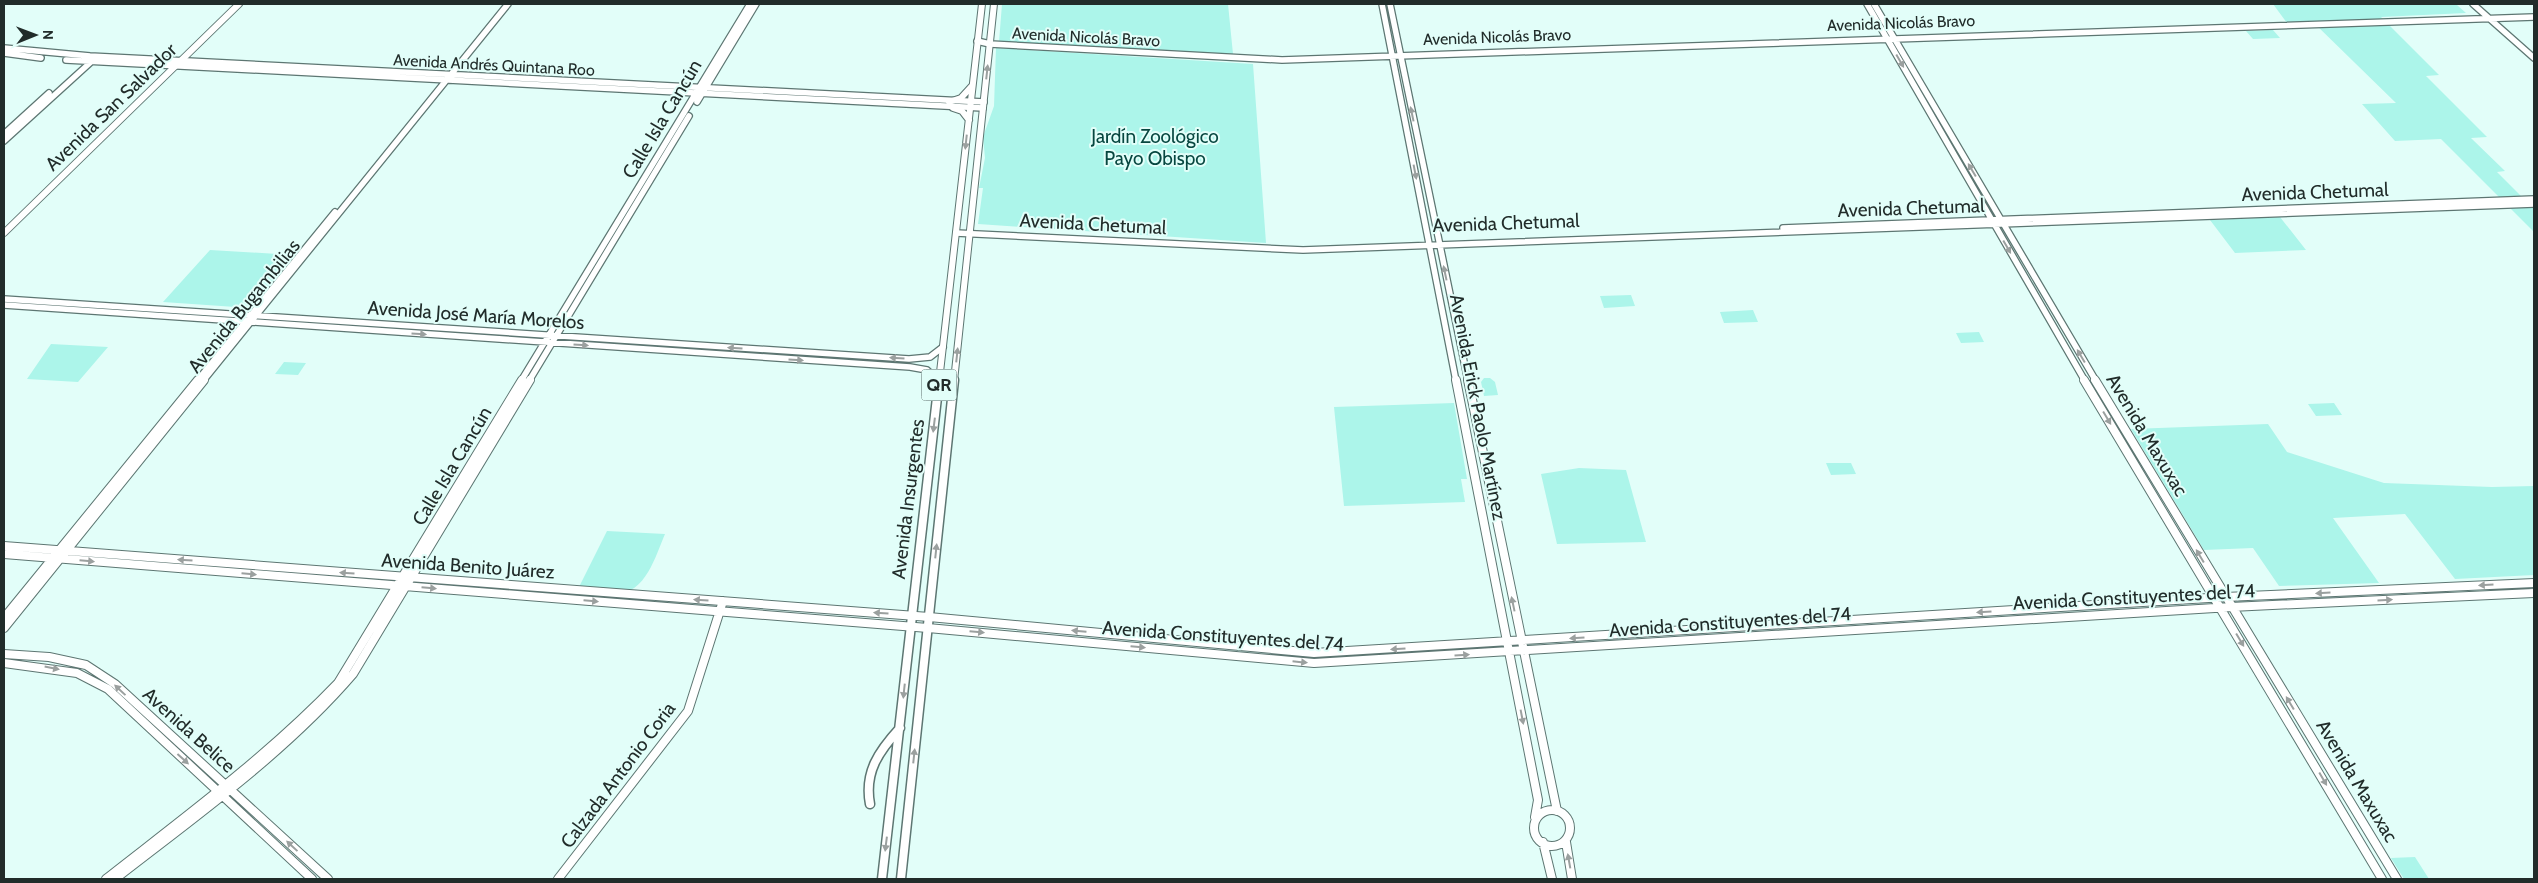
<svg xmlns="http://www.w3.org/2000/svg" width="2538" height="883" font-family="Cabin,sans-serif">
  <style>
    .green { fill: #acf5ea }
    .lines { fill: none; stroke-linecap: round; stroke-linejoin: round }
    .secondary-far1-casing { stroke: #5d7672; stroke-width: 8 }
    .secondary-casing { stroke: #5d7672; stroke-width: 10 }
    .primary-far1-casing { stroke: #5d7672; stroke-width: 8 }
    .primary-casing { stroke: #5d7672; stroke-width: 11 }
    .secondary-far1 { stroke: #fff; stroke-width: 5.5 }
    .secondary { stroke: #fff; stroke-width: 8 }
    .primary-far1 { stroke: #fff; stroke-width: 6 }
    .primary { stroke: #fff; stroke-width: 8 }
    .oneway { fill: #9ba09f }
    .labels { text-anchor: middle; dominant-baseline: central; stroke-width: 4; stroke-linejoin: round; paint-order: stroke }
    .far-street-label { font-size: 16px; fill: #212c2a; stroke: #e2fef9 }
    .shield { fill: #e2fef9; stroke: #5b6b68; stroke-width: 1 }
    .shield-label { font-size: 18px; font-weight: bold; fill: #212c2a }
    .street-label { font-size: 19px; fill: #212c2a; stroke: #e2fef9 }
    .park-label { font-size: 19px; fill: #074740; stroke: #e2fef9 }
  </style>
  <rect width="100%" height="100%" fill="#e2fef9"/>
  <path class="green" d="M1002 4H1228L1233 54 999 42Z
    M2273 4H2470L2457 5 2466 13 2381 17 2439 75 2426 76 2487 137 2471 138 2505 171 2497 172 2534 209V232L2441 139 2395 141 2362 104 2396 103 2312 21 2287 23Z
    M2273 30 2280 38 2253 39 2246 31Z
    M996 48 1253 64 1266 243 978 224 983 188H979L985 158 983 137 994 106Z
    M2280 217 2306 250 2235 253 2210 220Z
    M210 250 294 255 250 308 163 302Z
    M1631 295 1635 306 1604 308 1600 296Z
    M1753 310 1758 322 1724 323 1720 312Z
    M1979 332 1984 342 1961 343 1956 333Z
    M51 344 108 347 78 382 27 379Z
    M284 362 306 363 298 375 275 374Z
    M1484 378H1490L1495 382 1498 395 1484 396 1481 382Z
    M1454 403 1467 479H1461L1465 502 1344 506 1334 407Z
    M2334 403 2342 415 2316 416 2308 404Z
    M2268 424 2287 452 2384 483 2492 487 2534 486V575L2455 579 2405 514 2333 518 2379 583 2279 586 2253 548 2204 550 2131 429Z
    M1826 463H1851L1856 474 1831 475Z
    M1579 468 1626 470 1646 542 1557 544 1541 474Z
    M607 531 665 534C655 557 646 593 616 594 603 595 590 592 577 591Z
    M2415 857 2429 879H2404L2391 858Z"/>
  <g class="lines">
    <g class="secondary-far1-casing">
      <path id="secondary-far1" d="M1382 4 1456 381
        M1390 4 1468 381
        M1867 4 2085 381
        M1874 4 2096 381
        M2473 4 2534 58
        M977 41 990 44 1282 60 2534 17
        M4 48 90 56 984 102
        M4 53 41 58
        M66 60 983 108
        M697 102 756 4
        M4 134 49 93
        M4 141 92 61
        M1783 228 2534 199
        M956 233 1303 250 2534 204
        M4 299 909 359 930 357 943 347
        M4 305 910 367 927 370 939 381
        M197 381 335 212
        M203 381 508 4
        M521 381 750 4
        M529 381 689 116"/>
    </g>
    <g class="secondary-casing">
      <path id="secondary" d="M1456 380 1538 800 1535 817
        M1468 380 1557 811
        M2084 380 2382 879
        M2095 380 2397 879
        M4 546 929 617 1314 653 2225 597 2534 583
        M4 554 928 628 1314 663 2231 607 2534 593
        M4 618 198 380
        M4 628 204 380
        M4 654 49 657 86 665 115 684 328 879
        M4 663 77 673 108 689 312 879
        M1534 828a18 18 0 1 1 36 0a18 18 0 1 1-36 0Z
        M1543 842 1552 879
        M1566 842 1572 879
        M106 879C185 817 268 756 338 683L522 380
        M115 879C197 815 285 753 353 674L530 380
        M558 879 688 711 723 601"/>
    </g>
    <g class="primary-far1-casing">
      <path id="primary-far1" d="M949 102 961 98 972 86
        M953 108 962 111 969 120
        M4 233 239 4
        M939 381 982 4
        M954 381 994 4"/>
    </g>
    <g class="primary-casing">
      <path id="primary" d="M870 804C864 772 879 751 900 728
        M882 879 939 380
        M901 879 954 380"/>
    </g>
    <use href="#secondary-far1" class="secondary-far1"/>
    <use href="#secondary" class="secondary"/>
    <use href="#primary-far1" class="primary-far1"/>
    <use href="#primary" class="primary"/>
  </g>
  <defs><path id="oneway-solid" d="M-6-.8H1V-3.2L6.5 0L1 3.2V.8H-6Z" transform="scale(1.25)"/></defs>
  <g class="oneway">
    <use href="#oneway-solid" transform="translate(1900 61) rotate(60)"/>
    <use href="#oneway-solid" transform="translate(987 72) rotate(-84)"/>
    <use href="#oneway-solid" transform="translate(1412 114) rotate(-102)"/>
    <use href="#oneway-solid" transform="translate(966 142) rotate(96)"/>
    <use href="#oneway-solid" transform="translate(1972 170) rotate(-121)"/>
    <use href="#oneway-solid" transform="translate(1415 172) rotate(79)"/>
    <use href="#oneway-solid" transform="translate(2007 247) rotate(60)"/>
    <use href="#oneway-solid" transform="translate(1445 273) rotate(-102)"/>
    <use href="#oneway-solid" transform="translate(419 334) rotate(4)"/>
    <use href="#oneway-solid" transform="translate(581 345) rotate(4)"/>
    <use href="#oneway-solid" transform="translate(735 348) rotate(-176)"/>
    <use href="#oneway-solid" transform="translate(957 355) rotate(-84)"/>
    <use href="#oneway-solid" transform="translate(2081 356) rotate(-121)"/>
    <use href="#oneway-solid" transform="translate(897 358) rotate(-176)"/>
    <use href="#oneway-solid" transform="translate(796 360) rotate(4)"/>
    <use href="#oneway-solid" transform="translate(2107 418) rotate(59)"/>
    <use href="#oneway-solid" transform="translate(934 425) rotate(97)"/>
    <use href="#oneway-solid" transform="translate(936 551) rotate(-84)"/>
    <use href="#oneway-solid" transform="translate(2200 556) rotate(-121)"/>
    <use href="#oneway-solid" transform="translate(185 560) rotate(-176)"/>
    <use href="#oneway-solid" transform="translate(87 561) rotate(5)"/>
    <use href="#oneway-solid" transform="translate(347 573) rotate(-176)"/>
    <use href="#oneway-solid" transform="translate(249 574) rotate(5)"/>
    <use href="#oneway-solid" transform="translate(2486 585) rotate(177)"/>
    <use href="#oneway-solid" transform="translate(429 588) rotate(5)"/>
    <use href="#oneway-solid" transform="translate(2323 593) rotate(177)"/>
    <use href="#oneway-solid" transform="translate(701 600) rotate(-176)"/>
    <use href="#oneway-solid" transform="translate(2385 600) rotate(-3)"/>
    <use href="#oneway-solid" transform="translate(591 601) rotate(5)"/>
    <use href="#oneway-solid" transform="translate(1513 604) rotate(-102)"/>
    <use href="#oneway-solid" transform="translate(1984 612) rotate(176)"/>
    <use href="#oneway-solid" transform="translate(881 613) rotate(-176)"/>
    <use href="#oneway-solid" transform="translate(1079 631) rotate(-175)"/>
    <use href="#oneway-solid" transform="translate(977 632) rotate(5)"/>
    <use href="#oneway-solid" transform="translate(1577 638) rotate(176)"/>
    <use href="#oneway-solid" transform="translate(2240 640) rotate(59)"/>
    <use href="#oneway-solid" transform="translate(1138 647) rotate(5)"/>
    <use href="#oneway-solid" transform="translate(1398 649) rotate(176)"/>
    <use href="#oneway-solid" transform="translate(1462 655) rotate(-4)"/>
    <use href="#oneway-solid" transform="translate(1300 662) rotate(6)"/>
    <use href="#oneway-solid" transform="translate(52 668) rotate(11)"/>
    <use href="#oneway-solid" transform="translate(120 690) rotate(-137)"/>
    <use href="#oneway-solid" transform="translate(904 691) rotate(96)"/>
    <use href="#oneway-solid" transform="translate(2290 703) rotate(-121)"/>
    <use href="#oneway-solid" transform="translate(1522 717) rotate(79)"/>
    <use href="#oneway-solid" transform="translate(914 756) rotate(-84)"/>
    <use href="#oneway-solid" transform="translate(183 759) rotate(42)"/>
    <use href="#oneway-solid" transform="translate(2323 779) rotate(60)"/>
    <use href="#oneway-solid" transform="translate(886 844) rotate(97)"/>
    <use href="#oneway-solid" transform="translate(292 846) rotate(-137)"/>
    <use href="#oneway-solid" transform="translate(1569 861) rotate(-100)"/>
  </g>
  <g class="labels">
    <g class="far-street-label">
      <text transform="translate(1901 23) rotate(-2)">Avenida Nicolás Bravo</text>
      <text transform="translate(1086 37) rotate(3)">Avenida Nicolás Bravo</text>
      <text transform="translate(1497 37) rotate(-2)">Avenida Nicolás Bravo</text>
      <text transform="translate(494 65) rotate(3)">Avenida Andrés Quintana Roo</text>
    </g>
    <rect class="shield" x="921.5" y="369.5" width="35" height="31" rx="4"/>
    <g class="shield-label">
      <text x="939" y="385">QR</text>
    </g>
    <g class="street-label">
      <text transform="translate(111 107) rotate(-44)">Avenida San Salvador</text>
      <text transform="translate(662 119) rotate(-59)">Calle Isla Cancún</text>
      <text transform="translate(2315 192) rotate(-2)">Avenida Chetumal</text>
      <text transform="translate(1911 208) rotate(-2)">Avenida Chetumal</text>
      <text transform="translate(1506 223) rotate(-2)">Avenida Chetumal</text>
      <text transform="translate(1093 224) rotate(3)">Avenida Chetumal</text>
      <text transform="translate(244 306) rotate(-51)">Avenida Bugambilias</text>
      <text transform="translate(476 315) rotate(4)">Avenida José María Morelos</text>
      <text transform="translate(1478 407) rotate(79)">Avenida Erick Paolo Martínez</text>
      <text transform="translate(2147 435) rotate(59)">Avenida Maxuxac</text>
      <text transform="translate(452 466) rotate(-59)">Calle Isla Cancún</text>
      <text transform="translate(908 499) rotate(-83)">Avenida Insurgentes</text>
      <text transform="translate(468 566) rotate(4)">Avenida Benito Juárez</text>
      <text transform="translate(2134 597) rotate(-3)">Avenida Constituyentes del 74</text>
      <text transform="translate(1730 622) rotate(-4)">Avenida Constituyentes del 74</text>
      <text transform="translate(1223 636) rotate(4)">Avenida Constituyentes del 74</text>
      <text transform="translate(189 730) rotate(42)">Avenida Belice</text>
      <text transform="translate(618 775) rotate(-53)">Calzada Antonio Coria</text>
      <text transform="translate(2357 781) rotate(59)">Avenida Maxuxac</text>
    </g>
    <g class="park-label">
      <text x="1155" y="136">Jardín Zoológico<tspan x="1155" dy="22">Payo Obispo</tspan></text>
    </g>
  </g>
  <rect width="2538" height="883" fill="none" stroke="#212c2a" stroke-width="10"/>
  <g transform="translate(35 35) rotate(89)" stroke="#e2fef9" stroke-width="4" paint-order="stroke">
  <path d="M0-4L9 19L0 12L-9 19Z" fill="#212c2a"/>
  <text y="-8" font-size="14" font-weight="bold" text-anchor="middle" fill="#212c2a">N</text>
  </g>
</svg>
